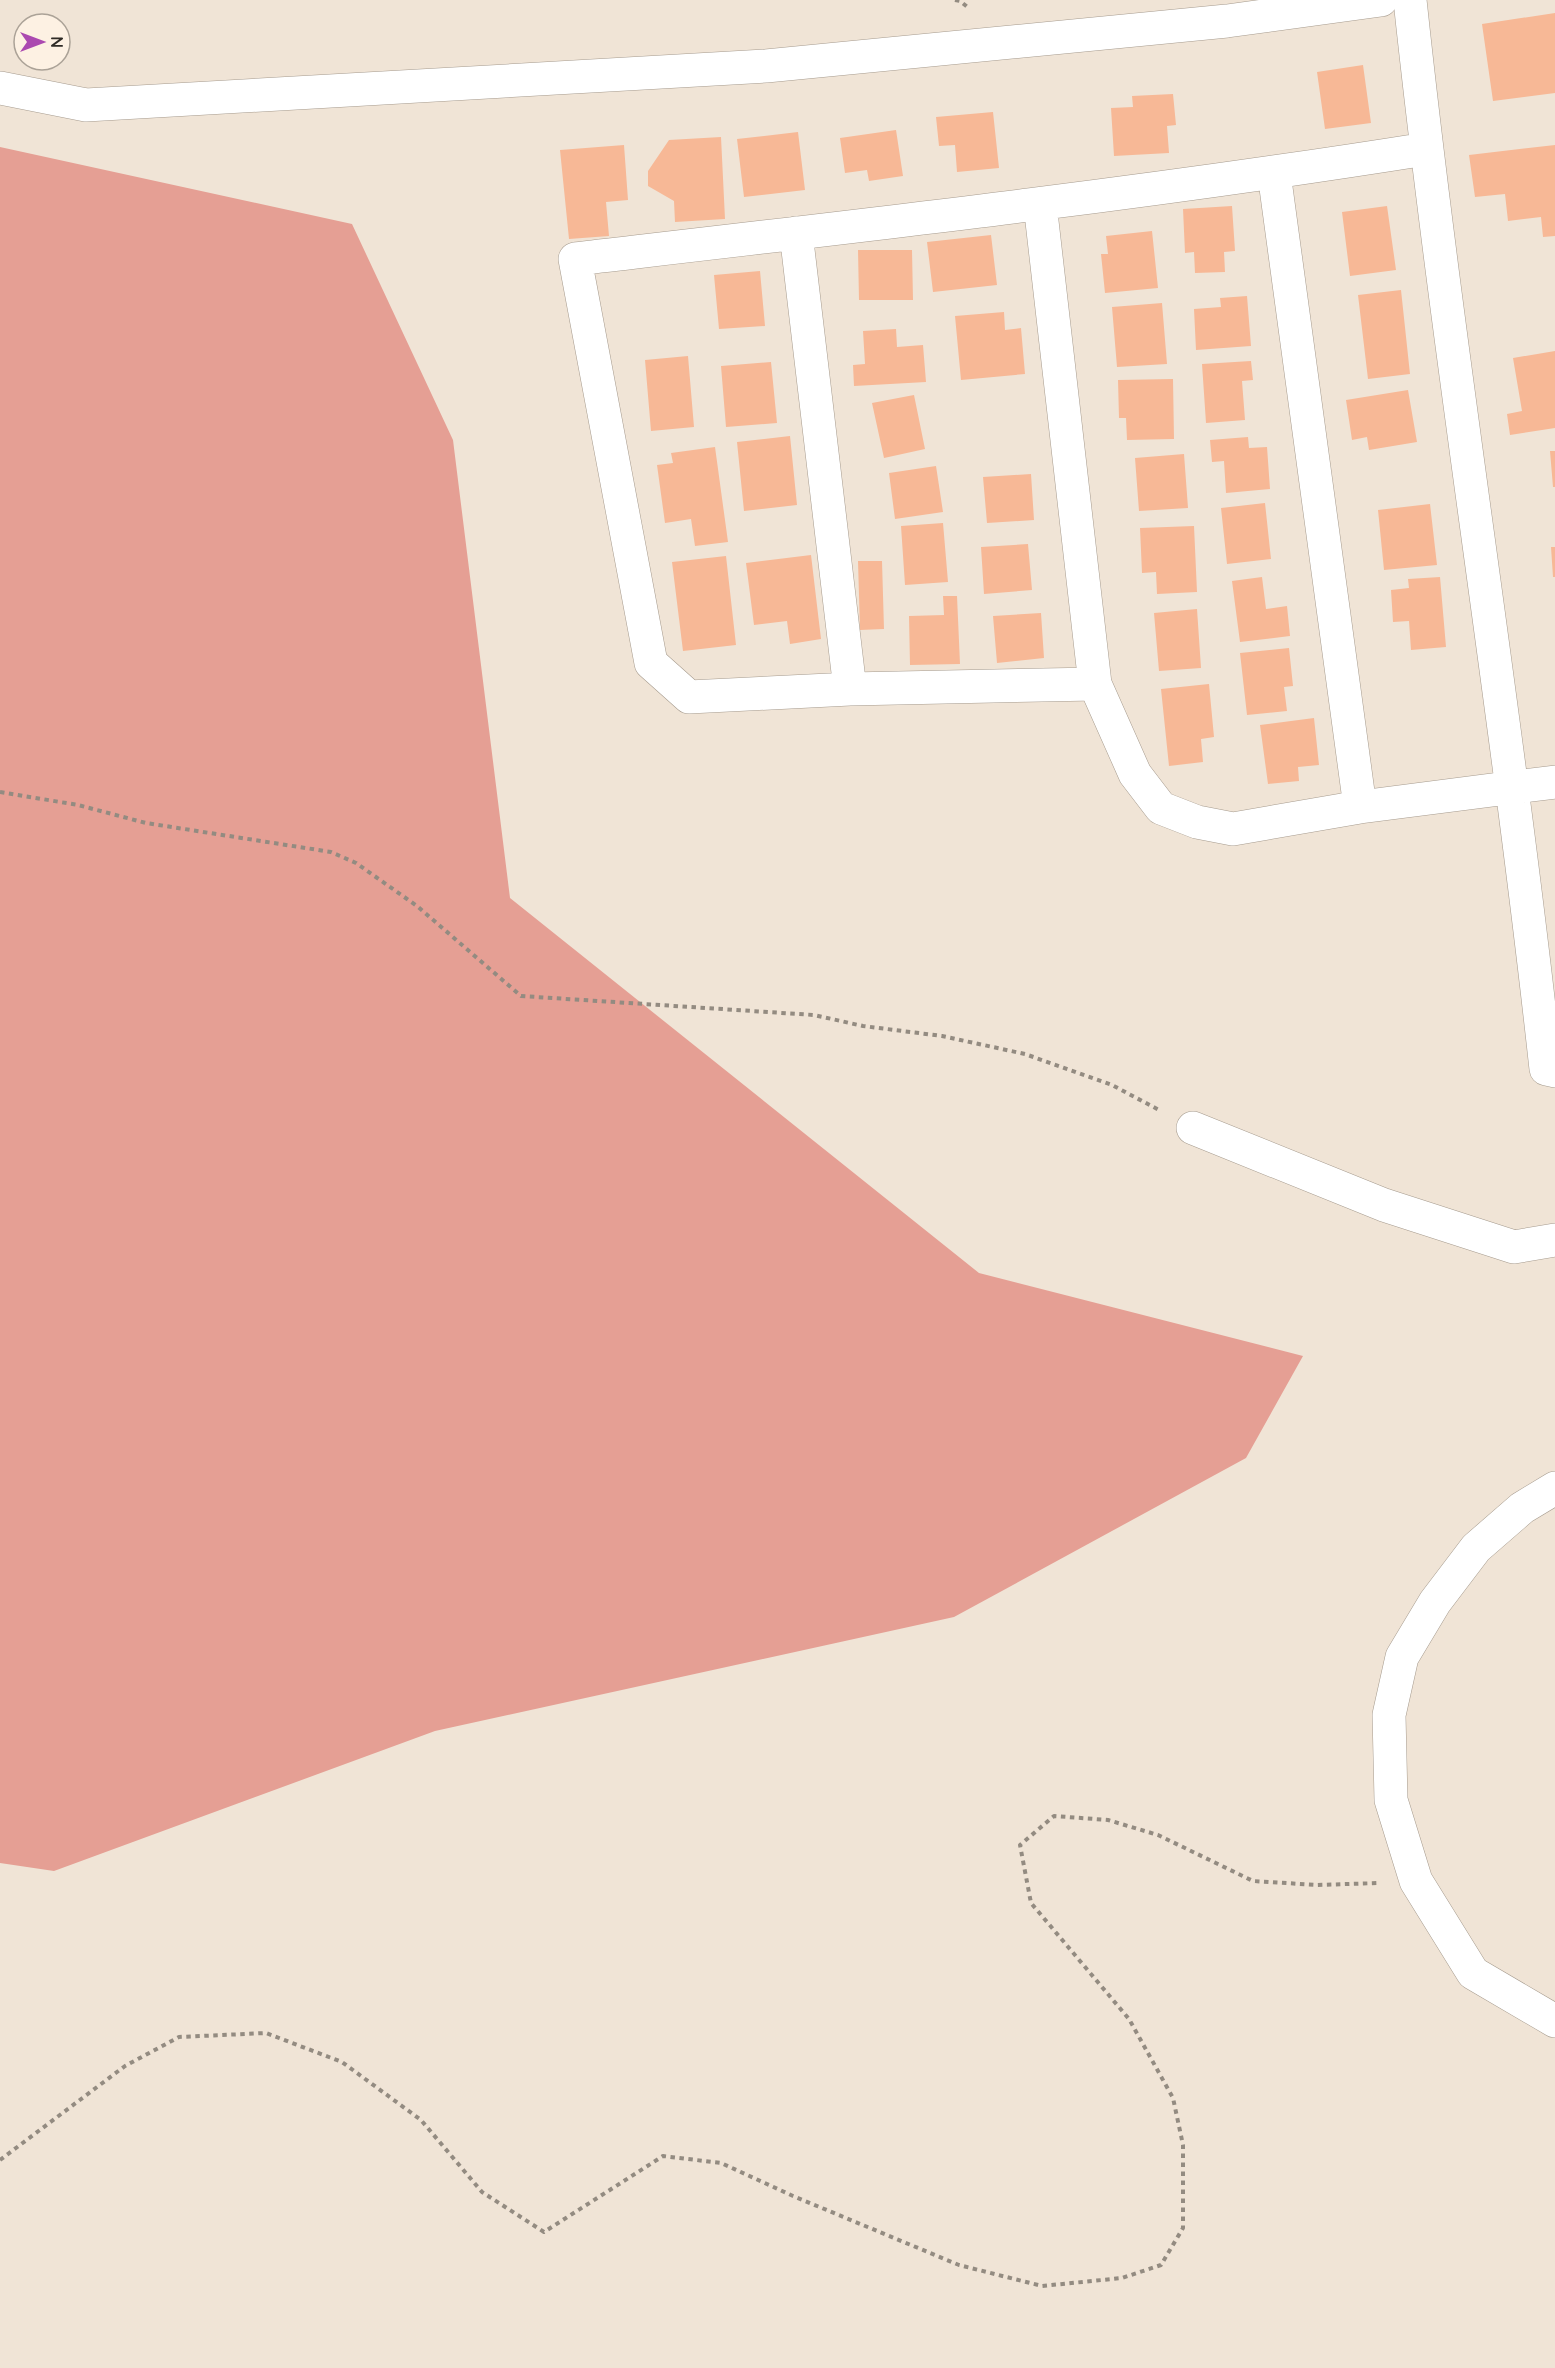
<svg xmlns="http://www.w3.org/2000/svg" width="1555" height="2368" font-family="Quicksand,sans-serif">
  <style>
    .forest { fill: #e59f94 }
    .building { fill: #f7b896 }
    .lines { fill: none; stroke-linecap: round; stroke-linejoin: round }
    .street-casing { stroke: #a69b8e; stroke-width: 34 }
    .secondary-casing { stroke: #a69b8e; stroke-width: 34 }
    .path { stroke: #938b81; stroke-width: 4; stroke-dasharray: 4.5 4.5; stroke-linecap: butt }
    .street { stroke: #fff; stroke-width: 33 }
    .secondary { stroke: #fff; stroke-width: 33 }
  </style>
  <rect width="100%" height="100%" fill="#f0e4d6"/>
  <path class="forest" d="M0 147 352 224 453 440 510 898 979 1273 1303 1356 1246 1458 954 1617 435 1731 54 1871 0 1863Z"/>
  <path class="building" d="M1555 13V93L1493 101 1482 24Z
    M1363 65 1371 123 1325 129 1317 72Z
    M1173 94 1176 125 1167 126 1169 153 1114 156 1111 108 1133 107 1132 96Z
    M993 112 999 168 957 172 955 145 939 146 936 117Z
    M896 130 903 176 869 181 867 170 845 173 840 138Z
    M798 132 805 190 744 197 737 139Z
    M721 137 725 219 675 222 674 201 648 186V171L669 140Z
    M624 145 628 200 606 202 609 236 569 239 560 150Z
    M1555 145V236L1543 237 1541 217 1508 221 1505 194 1475 197 1469 155Z
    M1232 206 1235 251 1224 252 1225 272 1195 273 1194 252 1185 253 1183 209Z
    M1387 206 1396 270 1350 276 1342 212Z
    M1152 231 1158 288 1105 293 1101 254H1108L1106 236Z
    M991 235 997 285 933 292 927 242Z
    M858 250H912L913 300H859Z
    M760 271 765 326 719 329 714 275Z
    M1401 290 1410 374 1368 379 1358 295Z
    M1247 296 1251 346 1196 350 1194 309 1221 307 1220 298Z
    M1162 303 1167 364 1117 367 1112 307Z
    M1004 312 1005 330 1021 328 1025 374 961 380 955 316Z
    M896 329 897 347 923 345 926 382 854 386 853 365 865 364 863 331Z
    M1555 351V428L1510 435 1507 414 1522 411 1513 358Z
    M688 356 694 427 651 431 645 360Z
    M1251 361 1253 380 1242 381 1245 420 1206 423 1202 364Z
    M771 362 777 423 726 427 721 366Z
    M1173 379 1174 439 1127 440 1126 418H1119L1118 380Z
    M1408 390 1417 442 1369 450 1367 437 1352 440 1346 400Z
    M914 395 925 449 884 458 872 403Z
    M790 436 797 505 744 511 737 442Z
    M1248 437 1249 448 1267 447 1270 489 1226 493 1224 461 1212 462 1210 440Z
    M715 447 728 542 695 546 691 519 665 523 657 465 673 463 671 453Z
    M1550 451H1555V487H1553Z
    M1184 454 1188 508 1139 511 1135 458Z
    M936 466 943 512 895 519 889 473Z
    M1031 474 1034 520 987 523 983 477Z
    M1265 503 1271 559 1227 564 1221 508Z
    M1430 504 1437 565 1384 570 1378 510Z
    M943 523 948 582 905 585 901 526Z
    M1194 526 1197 592 1157 594 1156 572 1142 573 1140 528Z
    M1028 544 1032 590 984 594 981 547Z
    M1551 547H1555V577H1553Z
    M811 555 821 639 790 644 787 621 754 625 746 563Z
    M726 556 736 645 683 651 672 562Z
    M858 561H882L884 629 860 630Z
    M1262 577 1266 609 1287 606 1290 636 1240 642 1232 581Z
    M1440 577 1446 647 1411 650 1409 621 1393 622 1391 590 1409 588 1408 579Z
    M943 596H957L960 664 910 665 909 616 944 615Z
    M1197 609 1201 668 1159 671 1154 613Z
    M1041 613 1044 658 997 663 993 616Z
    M1289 648 1293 686 1284 687 1287 711 1247 715 1240 653Z
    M1209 684 1214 737 1201 739 1203 762 1169 766 1161 689Z
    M1314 718 1319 765 1298 767 1299 781 1268 784 1260 725Z"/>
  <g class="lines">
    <g class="street-casing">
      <path id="street" d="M1410 0C1448 357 1507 712 1546 1069L1555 1071
        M1274 173 1360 807
        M1040 204 1095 684 1135 774 1161 808 1197 822 1233 829 1360 807 1555 782
        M796 233 850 689
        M1095 684 850 689 689 697 651 663 575 259C859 226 1143 194 1426 149
        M1193 1128 1384 1205 1514 1247 1555 1240"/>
    </g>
    <g class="secondary-casing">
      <path id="secondary" d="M0 88 86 105 766 66 1227 21 1381 0
        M1555 1488 1522 1508 1476 1548 1435 1602 1402 1657 1389 1715 1391 1800 1416 1881 1473 1973 1555 2021"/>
    </g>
    <path class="path" d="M955 0 960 1 970 9
      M0 792 78 805 146 823 331 852 356 863 417 906 521 996 814 1015 863 1026 942 1036 1025 1054 1112 1085 1161 1111
      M0 2160 125 2066 179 2037 266 2033 342 2062 421 2120 482 2192 544 2232 663 2156 721 2163 793 2196 959 2265 1042 2286 1122 2278 1161 2265 1183 2228V2145L1173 2098 1129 2019 1031 1903 1020 1845 1054 1816 1108 1820 1158 1835 1253 1881 1317 1885 1379 1883"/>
    <use href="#street" class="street"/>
    <use href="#secondary" class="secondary"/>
  </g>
  <g transform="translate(42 42) rotate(90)"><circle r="28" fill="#fdf1e3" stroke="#aba297" stroke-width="1.5"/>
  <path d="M0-4.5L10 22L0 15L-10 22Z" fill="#ab49b0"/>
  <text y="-9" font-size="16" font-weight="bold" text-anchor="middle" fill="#2f2b26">N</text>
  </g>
</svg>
